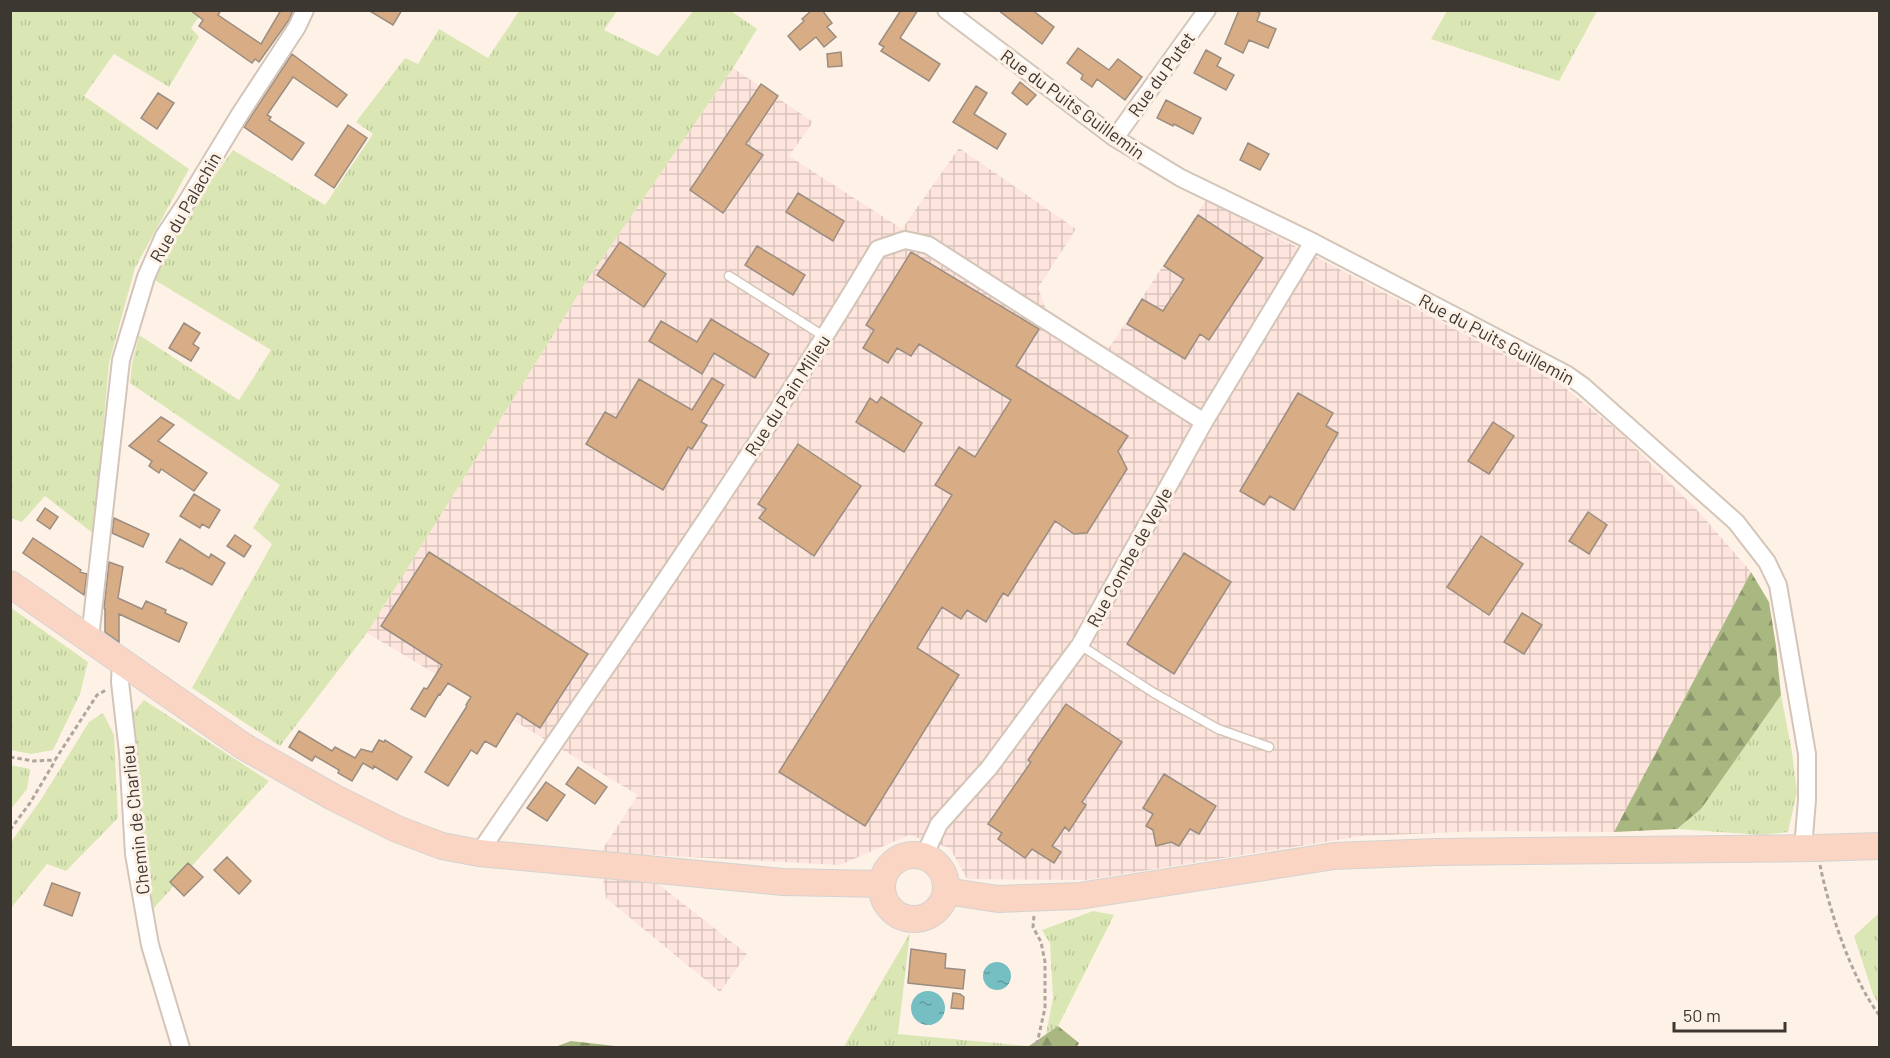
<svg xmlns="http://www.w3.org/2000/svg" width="1890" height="1058" font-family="Barlow,sans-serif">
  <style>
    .industrial { fill: url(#industrial-grid) }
    .grass { fill: url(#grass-tufts) }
    .forest { fill: url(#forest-firs) }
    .water { fill: url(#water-ripples) }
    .building { fill: #d8ac84; stroke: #9b8d81; stroke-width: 1.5 }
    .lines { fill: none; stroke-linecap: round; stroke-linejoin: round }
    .lane-casing { stroke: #d4c5b8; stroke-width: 11 }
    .street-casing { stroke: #d4c5b8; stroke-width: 20 }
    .primary-casing { stroke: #d4d3d2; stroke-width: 28 }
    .path { stroke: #b0a69e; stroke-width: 3; stroke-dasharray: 4.5 3; stroke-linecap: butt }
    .lane { stroke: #fff; stroke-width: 8 }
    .street { stroke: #fff; stroke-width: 16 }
    .primary { stroke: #fad5c4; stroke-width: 26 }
    .labels { text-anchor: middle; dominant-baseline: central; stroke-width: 6; stroke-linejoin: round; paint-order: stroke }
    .street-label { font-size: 18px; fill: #3d3732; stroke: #fef2e7 }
  </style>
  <defs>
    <pattern id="industrial-grid" width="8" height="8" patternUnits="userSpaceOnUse" patternTransform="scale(1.5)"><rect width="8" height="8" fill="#fde4dc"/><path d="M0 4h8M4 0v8" fill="none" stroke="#dac4bd"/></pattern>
    <pattern id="grass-tufts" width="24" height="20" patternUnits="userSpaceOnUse" patternTransform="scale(1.5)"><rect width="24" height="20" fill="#dae7b5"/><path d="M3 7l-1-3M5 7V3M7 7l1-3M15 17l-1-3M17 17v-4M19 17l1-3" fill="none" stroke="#bcc79c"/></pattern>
    <pattern id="forest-firs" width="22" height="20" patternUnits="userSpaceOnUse" patternTransform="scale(1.5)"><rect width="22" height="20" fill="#a9b781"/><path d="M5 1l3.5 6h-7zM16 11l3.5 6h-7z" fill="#8b966a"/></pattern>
    <pattern id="water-ripples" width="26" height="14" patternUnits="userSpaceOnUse" patternTransform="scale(1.5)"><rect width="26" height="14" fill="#75bfc3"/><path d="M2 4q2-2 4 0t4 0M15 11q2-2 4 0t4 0" fill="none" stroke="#619c9f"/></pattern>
  </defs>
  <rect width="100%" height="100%" fill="#fef2e7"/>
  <path class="industrial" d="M733 68 813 122 789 156 902 229 959 148 1076 229 1038 288 1049 317 1109 348 1206 200 1559 383 1622 434 1699 512 1751 572 1614 832 1487 831 1362 836 1086 880 967 879 950 848 909 835 840 865 652 855 653 880 747 954 720 992 606 898 603 878 585 876 638 795 367 633 588 279Z"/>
  <path class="grass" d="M11 11H203L191 28 199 37 169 87 114 54 84 96 189 169 135 268 109 363 94 534 45 496 22 522 11 518Z
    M519 11H617L604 30 658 56 693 11H731L757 29 733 68 588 279 367 633 280 746 192 688 272 544 253 528 280 485 130 383 132 364 139 335 239 400 271 350 153 279 170 239 233 150 325 205 373 134 356 122 405 58 418 64 439 29 488 58Z
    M1447 11V10L1597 11 1559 81 1431 39Z
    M10 607 88 662 80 694 53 750 31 754 11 750Z
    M1781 695 1792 752 1797 792 1788 832 1762 835 1677 829 1701 809Z
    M144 700 269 781 152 910 140 812 139 776 130 717Z
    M103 713 114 735 118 818 66 871 47 864 11 908V842L42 798 89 722Z
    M11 765 30 769 27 789 11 809Z
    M1093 911 1114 915 1058 1026 1046 1034 1053 998 1050 943 1042 930Z
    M1879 913V1005L1873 994 1854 936Z
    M910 933 898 1034 1029 1046 1021 1048H843Z"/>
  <path class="forest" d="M1751 572 1769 602 1776 646 1781 695 1701 809 1677 829 1614 832Z
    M1058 1026 1079 1043 1077 1047H1021L1029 1046Z
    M571 1041 624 1047H555Z"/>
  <path class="water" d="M983 976a14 14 0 1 1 28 0a14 14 0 1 1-28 0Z
    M911 1008a17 17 0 1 1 34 0a17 17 0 1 1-34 0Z"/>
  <path class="building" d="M190 10H221L218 15 261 44 281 10H293L289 20 259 62 255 59 252 63 199 26 203 20Z
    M368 10H402L393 25Z
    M812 10H822L832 23 827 27 836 37 824 47 816 37 800 50 788 36 804 21 802 19Z
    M901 10H918L900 38 940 64 929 81 881 51 884 47 879 44Z
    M998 10H1032L1054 27 1042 44Z
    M1239 10H1254L1260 13 1257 21 1276 29 1268 48 1249 40 1243 53 1225 44Z
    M1078 48 1109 70 1118 59 1142 77 1125 100 1097 79 1092 87 1081 79 1083 75 1067 63Z
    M1206 50 1221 58 1217 66 1234 75 1226 90 1194 73Z
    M841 52 842 66 828 67 827 54Z
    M292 54 347 95 337 107 293 77 267 115 271 117 269 120 304 143 292 160 244 127Z
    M1020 82 1036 95 1027 105 1012 93Z
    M761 84 778 96 746 144 763 155 723 213 690 190Z
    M976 86 987 93 974 114 1006 134 997 149 953 122Z
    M158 93 174 103 157 129 141 118Z
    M1166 100 1201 118 1193 134 1174 124 1173 126 1157 118Z
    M348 125 367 138 334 188 315 175Z
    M1248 143 1269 154 1260 170 1240 160Z
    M798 193 844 221 833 241 786 212Z
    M1198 215 1263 258 1209 340 1200 334 1185 359 1127 324 1142 299 1163 311 1184 279 1164 266Z
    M620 242 666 274 644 307 597 275Z
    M757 246 805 275 793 295 745 265Z
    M911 252 1039 329 1016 366 1128 436 1118 451 1127 469 1087 533 1074 534 1055 521 1008 596 1003 593 986 622 967 610 961 619 942 607 917 648 959 675 865 826 779 772 952 495 935 485 959 447 975 457 1011 400 919 344 911 356 897 348 888 363 863 348 874 330 866 325Z
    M711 319 769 354 755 378 714 353 702 374 649 341 661 321 697 342Z
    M184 323 200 333 193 344 199 348 191 361 169 348Z
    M712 378 724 385 701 422 707 425 692 449 688 447 663 490 586 444 605 412 616 418 639 379 692 410Z
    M1298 393 1333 413 1326 426 1338 433 1294 510 1270 496 1264 505 1240 491Z
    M881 397 922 423 904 452 856 422 870 398 877 403Z
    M161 417 174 425 158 441 207 473 194 491 161 469 159 473 149 466 152 461 129 446Z
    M1493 422 1514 436 1489 474 1468 461Z
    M798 444 861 486 814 556 759 518 766 509 758 504Z
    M194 494 220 510 209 528 202 524 200 528 180 516Z
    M45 508 58 517 50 529 37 520Z
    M1588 512 1607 525 1589 554 1569 541Z
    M114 518 149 534 143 547 112 533Z
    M235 535 251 546 244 557 227 546Z
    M1481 536 1523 564 1489 615 1447 587Z
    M33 538 81 570 80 572 87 574 84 595 23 553Z
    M180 539 209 558 211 554 225 563 212 585 181 568 180 569 166 562Z
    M429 552 588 654 540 728 517 713 496 747 485 741 477 754 471 750 448 786 425 772 467 706 466 705 471 697 448 683 440 695 439 694 425 717 411 709 424 688 427 689 442 665 381 626Z
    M1184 553 1231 582 1174 674 1127 644Z
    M109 562 123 567 118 598 142 609 146 601 166 610 165 613 187 623 179 642 119 614V642L105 632V609L104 608Z
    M1522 613 1542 625 1524 654 1504 642Z
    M1066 704 1122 742 1082 802 1086 805 1069 831 1065 827 1052 846 1061 852 1054 863 1032 849 1025 858 998 839 1002 833 988 824 1031 762 1028 760Z
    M299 731 332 751 335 747 355 758 361 749 372 752 379 740 384 742 385 740 412 757 397 780 374 766 373 769 363 763 352 781 338 773 339 770 315 756 312 761 289 747Z
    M578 767 607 787 595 804 566 784Z
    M1164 774 1216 806 1199 834 1190 829 1179 846 1171 842 1156 846 1153 830 1146 826 1153 814 1143 808Z
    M546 782 565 795 547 821 527 808Z
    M227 857 251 881 239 894 214 870Z
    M188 863 203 877 184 896 170 882Z
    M52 883 80 893 72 916 44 905Z
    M911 949 946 954 945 968 965 970 963 989 908 983Z
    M953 993 960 994 964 997 963 1009 951 1008Z"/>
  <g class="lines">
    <g class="lane-casing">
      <path id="lane" d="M729 276 825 337
        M1080 645 1154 693 1218 729 1269 747"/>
    </g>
    <g class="street-casing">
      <path id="street" d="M946 10 1115 138 1181 178 1313 242 1566 374 1583 386 1736 522 1767 562 1778 585 1807 754V800L1803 848
        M1115 138 1207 10
        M90 638 121 360 146 277 164 236 186 203 240 114 297 27 305 10
        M121 660 120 682 128 752 134 854 150 945 181 1048
        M479 853C615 654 754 456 878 249L905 240 928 245 1204 422
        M924 856 939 824 989 768 1080 645 1204 422 1313 242"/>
    </g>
    <g class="primary-casing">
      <path id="primary" d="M10 584 243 746 333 797 397 829 442 846 479 853 783 882 882 884
        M882 887a32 32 0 1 1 64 0a32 32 0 1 1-64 0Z
        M946 891 998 899 1079 896 1334 856 1436 852 1816 848 1880 846"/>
    </g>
    <path class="path" d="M10 757 33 761 55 760 97 695 106 690
      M10 830 30 803 55 761
      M1820 865C1829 910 1852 980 1880 1016
      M1034 916 1033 927 1041 942 1045 962V1008L1036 1048"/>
    <use href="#lane" class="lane"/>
    <use href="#street" class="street"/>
    <use href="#primary" class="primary"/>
  </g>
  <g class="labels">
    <g class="street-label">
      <text transform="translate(1161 74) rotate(-54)">Rue du Putet</text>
      <text transform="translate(1073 104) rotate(36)">Rue du Puits Guillemin</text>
      <text transform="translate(185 207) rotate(-60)">Rue du Palachin</text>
      <text transform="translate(1497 339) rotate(28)">Rue du Puits Guillemin</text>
      <text transform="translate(787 395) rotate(-57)">Rue du Pain Milieu</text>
      <text transform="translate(1129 557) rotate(-61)">Rue Combe de Veyle</text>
      <text transform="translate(135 820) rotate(-96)">Chemin de Charlieu</text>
    </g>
  </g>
  <rect width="1890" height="1058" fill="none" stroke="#3d3732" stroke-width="24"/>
  <path d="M1674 1022v9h111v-9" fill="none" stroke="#3d3732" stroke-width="3"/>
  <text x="1683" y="1022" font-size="18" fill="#3d3732" stroke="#fef2e7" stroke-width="4.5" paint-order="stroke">50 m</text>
</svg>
